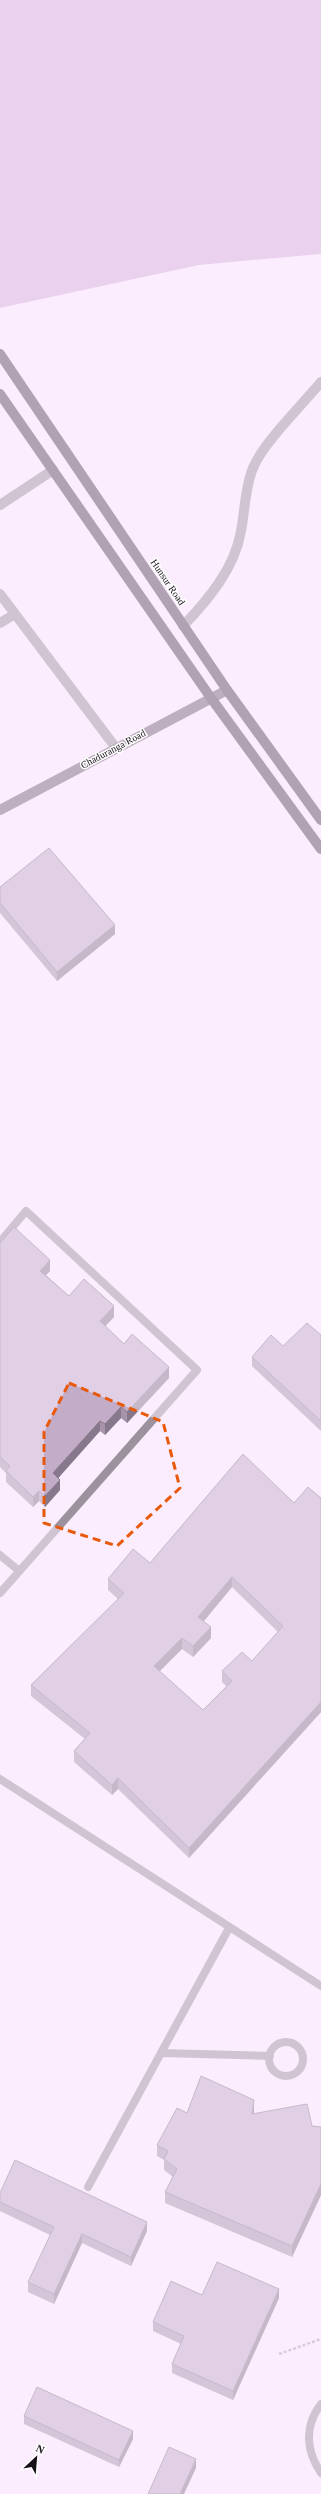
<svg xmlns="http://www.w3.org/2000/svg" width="321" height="2494" font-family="'Times New Roman',serif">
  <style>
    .green { fill: #d6b2de }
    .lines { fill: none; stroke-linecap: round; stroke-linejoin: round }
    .path { stroke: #afa3b2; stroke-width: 2.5; stroke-dasharray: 3 2; stroke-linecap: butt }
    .lane { stroke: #9c929e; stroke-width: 8 }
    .street { stroke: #9c929e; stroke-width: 10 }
    .secondary { stroke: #736576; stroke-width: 10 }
    .primary { stroke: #56465a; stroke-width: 10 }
    .wall { fill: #a794ab; fill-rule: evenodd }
    .shaded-wall { fill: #88788b }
    .building { fill: #c2acc7; stroke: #88788b; fill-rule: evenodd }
    .marked { fill: none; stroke: #e8590c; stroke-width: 3; stroke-dasharray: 8 5; stroke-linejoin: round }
    .labels { text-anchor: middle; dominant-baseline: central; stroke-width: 3; stroke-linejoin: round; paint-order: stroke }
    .street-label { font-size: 10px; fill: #181019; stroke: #fff }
  </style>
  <rect width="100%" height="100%" fill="#fbecfe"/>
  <path class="green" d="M0 0H321V254L199 265 0 308Z"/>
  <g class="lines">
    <path class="path" d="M279 2354 321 2339"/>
    <path class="lane" d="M0 1242 26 1211 197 1370 0 1593
      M0 1555 18 1570
      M0 1779 321 1986
      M269 2059a17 17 0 1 1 34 0a17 17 0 1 1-34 0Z
      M161 2053 270 2056
      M88 2187 229 1928
      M321 2404C304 2426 306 2451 321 2473"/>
    <path class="street" d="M0 505 53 470
      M0 594 116 748
      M0 623 15 614
      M183 626C208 600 235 568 241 531 245 510 245 487 253 468 263 443 303 404 321 382"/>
    <path class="secondary" d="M0 810 227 690"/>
    <path class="primary" d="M0 354 227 690 321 820
      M0 394 211 698 321 849"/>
  </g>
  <path class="wall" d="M0 887 115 934 57 981 0 913Z
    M0 1243 50 1271 46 1275 69 1296 114 1317 105 1326 124 1344 169 1378 127 1423 121 1418 105 1435 100 1431 58 1478 60 1490 45 1507 39 1501 33 1507 6 1482V1473L0 1467Z
    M321 1335V1431L252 1366V1357L283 1346Z
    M243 1454 321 1712 189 1858 118 1789 112 1795 74 1762V1751L85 1739 31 1696V1685L118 1599 108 1590V1579L150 1563ZM232 1587 278 1632 252 1661 222 1671V1682L227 1687 203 1710 159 1671 182 1649 193 1657 211 1638 204 1621Z
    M254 2111 253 2114 312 2126 321 2127V2195L292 2257 165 2203V2192L173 2177 164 2170V2160L157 2156V2145L187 2113Z
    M0 2193 147 2231 131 2266 82 2243 54 2304 28 2292V2282L50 2235 0 2211Z
    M202 2295 279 2298 233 2400 172 2373V2364L181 2344 153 2331V2322Z
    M24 2416 133 2439 119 2467 24 2424Z"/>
  <path class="shaded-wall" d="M115 925V934L57 981V972Z
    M50 1260V1271L40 1281V1271Z
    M114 1306V1317L100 1332V1321Z
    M169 1367V1378L127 1423V1412Z
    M121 1407V1418L105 1435V1424Z
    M100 1421V1431L53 1484V1473Z
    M60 1480V1490L45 1507V1496Z
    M39 1491V1501L33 1507V1497Z
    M232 1577V1587L198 1628V1617Z
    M211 1627V1638L193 1657V1646Z
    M182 1638V1649L154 1677V1666Z
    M321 1702V1712L189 1858V1848Z
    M118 1778V1789L112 1795V1785Z
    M254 2100V2111L252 2125V2114Z
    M321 2184V2195L292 2257V2246Z
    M147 2222V2231L131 2266V2257Z
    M82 2234V2243L54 2304V2294Z
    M279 2289V2298L233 2400V2391Z
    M133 2431V2439L119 2467V2460Z
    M196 2459V2468L184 2494H180Z"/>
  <path class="building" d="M49 848 115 925 57 972 0 903V887Z
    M14 1227 50 1260 40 1271 69 1296 84 1279 114 1306 100 1321 124 1344 132 1334 169 1367 127 1412 121 1407 105 1424 100 1421 53 1473 60 1480 45 1496 39 1491 33 1497 6 1471 10 1466 0 1457V1243Z
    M307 1323 321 1335V1421L252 1357 271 1335 283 1346Z
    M243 1454 294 1503 308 1487 321 1498V1702L189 1848 118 1778 112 1785 74 1751 90 1733 31 1685 124 1593 108 1579 133 1549 150 1563ZM232 1577 283 1626 252 1661 242 1652 222 1671 232 1681 203 1710 154 1666 182 1638 193 1646 211 1627 198 1617Z
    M201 2076 254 2100 252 2114 307 2104 312 2126 321 2127V2184L292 2246 165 2192 177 2169 164 2159 168 2151 157 2145 177 2108 187 2113Z
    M15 2160 147 2222 131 2257 82 2234 54 2294 28 2282 54 2227 0 2202V2193Z
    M217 2262 279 2289 233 2391 172 2364 184 2336 153 2322 171 2281 202 2295Z
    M37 2387 133 2431 119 2460 24 2416Z
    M169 2447 196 2459 180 2494H148Z"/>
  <path d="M0 0H321V2494H0ZM69 1383 163 1422 180 1488 117 1546 44 1523V1432Z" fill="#fbecfe" fill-opacity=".55" fill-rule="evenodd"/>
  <path class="marked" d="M69 1383 163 1422 180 1488 117 1546 44 1523V1432Z"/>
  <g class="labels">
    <g class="street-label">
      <text transform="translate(168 582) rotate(56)">Hunsur Road</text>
      <text transform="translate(113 749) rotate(-28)">Chaduranga Road</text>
    </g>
  </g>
  <g transform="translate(36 2458) rotate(26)" stroke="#ffffff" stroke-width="3" paint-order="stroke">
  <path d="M0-3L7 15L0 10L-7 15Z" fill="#181019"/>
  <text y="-6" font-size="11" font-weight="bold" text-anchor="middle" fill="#181019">N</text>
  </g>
</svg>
